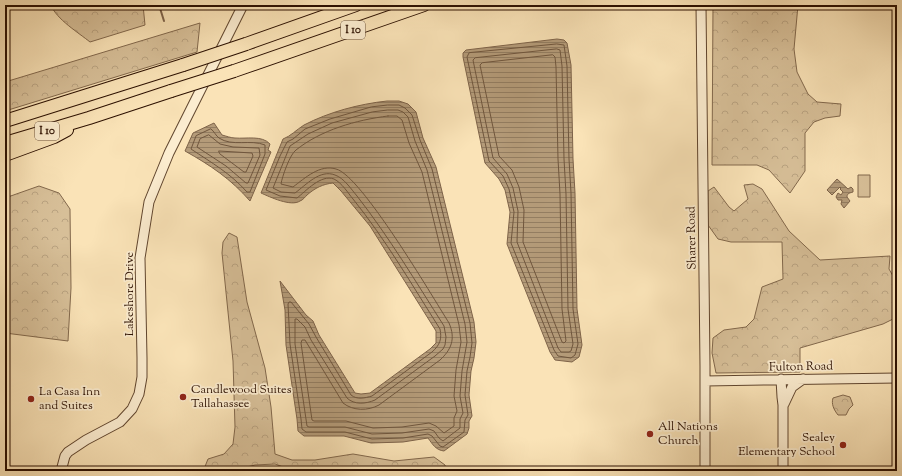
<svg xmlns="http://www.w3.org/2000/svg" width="902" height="476" font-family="'Sorts Mill Goudy',serif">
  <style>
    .grass { fill: #d7bf98; stroke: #82684c }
    .forest { fill: url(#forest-crowns); stroke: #82684c }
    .water { fill: url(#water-rules); stroke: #7e6349 }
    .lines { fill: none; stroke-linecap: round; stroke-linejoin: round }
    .shore { stroke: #70563d; stroke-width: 1 }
    .stream { stroke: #7e6349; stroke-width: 2 }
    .minor-casing { stroke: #60452e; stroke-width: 11 }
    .highway-casing { stroke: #2c1001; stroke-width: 14 }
    .minor { stroke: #fcedd0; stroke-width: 9 }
    .highway { stroke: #fae3b7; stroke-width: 12 }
    .highway-bridge-casing { stroke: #2c1001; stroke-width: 14; stroke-linecap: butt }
    .highway-bridge { stroke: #fae3b7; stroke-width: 12 }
    .poi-dot { fill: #8f2418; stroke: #fcedd0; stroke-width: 1.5 }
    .labels { text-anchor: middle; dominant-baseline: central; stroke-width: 3.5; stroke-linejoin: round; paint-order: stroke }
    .shield { fill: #fcedd0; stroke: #6a523f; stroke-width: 1 }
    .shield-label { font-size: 11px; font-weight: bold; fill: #2c1001 }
    .street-label { font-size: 12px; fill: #2c1001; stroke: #fcedd0 }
    .poi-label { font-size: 12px; fill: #2c1001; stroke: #fcedd0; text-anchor: start }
  </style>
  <defs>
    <pattern id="forest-crowns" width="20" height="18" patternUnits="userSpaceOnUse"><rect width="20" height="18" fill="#d7bf98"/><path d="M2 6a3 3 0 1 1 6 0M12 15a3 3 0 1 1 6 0" fill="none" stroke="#b9a381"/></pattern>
    <pattern id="water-rules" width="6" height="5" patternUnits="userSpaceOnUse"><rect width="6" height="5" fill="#b49b79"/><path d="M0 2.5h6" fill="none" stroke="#937d61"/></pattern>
  </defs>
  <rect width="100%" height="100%" fill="#fae3b7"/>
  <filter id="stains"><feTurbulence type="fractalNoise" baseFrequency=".005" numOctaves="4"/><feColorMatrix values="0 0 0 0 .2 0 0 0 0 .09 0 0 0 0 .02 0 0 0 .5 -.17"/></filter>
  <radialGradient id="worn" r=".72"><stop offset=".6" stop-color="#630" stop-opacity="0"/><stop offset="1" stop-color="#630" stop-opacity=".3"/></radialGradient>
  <path class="grass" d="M858 175H870V197H858Z"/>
  <path class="forest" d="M51 5H143L145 25 90 42C79 33 56 19 51 5Z
    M713 5H798L794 49 797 72 808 94 817 102 841 104 840 116 825 118 814 122 805 133V171L790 193 769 170 757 165H712Z
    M200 23 197 52 5 111V82Z
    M753 184 762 189 789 231 820 260 890 256 889 269 897 283V317L883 324 800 348V372L716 373 712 353 713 338 724 330 746 327 754 319 762 287 783 279 782 242H731L718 239 708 225V191L714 187 729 207 734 211 748 199 744 185Z
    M39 186 59 193 70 209 71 288 68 341 5 333V198Z
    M229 233 237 237 247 302 265 368 271 407 275 454 292 460H315L353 454 394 461 434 457 445 465 446 471H294L275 464 255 465 239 469 237 471H206L204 469 208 459 224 454 233 444 235 427 233 361 222 253 223 242Z
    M843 395 850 397 853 405 849 409 846 415H838C834 410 831 404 833 398Z"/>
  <path class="water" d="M557 39 564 40 567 43 571 65 573 159 575 193 577 309 582 345 579 357 572 362 555 360 550 352 507 244 510 212 505 190 499 179 485 163 463 57V53L466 50Z
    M387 101H399L408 104 416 112 423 138 436 167 474 322 476 342 474 358 471 371 469 395 472 416 469 421V428L467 434 444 451C436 450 433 445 428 438L403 442 371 443 344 436H304L298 431 297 419 286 345 285 310 280 281 306 315 313 321 319 335 355 393 361 394 370 393 430 349 436 343V331L370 226 341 191 333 183C323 184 315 188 307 195 305 197 303 200 300 201 291 207 270 197 261 193L283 139C291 136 296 130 304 125 329 112 359 104 387 101Z
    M214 123 222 135C226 136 231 138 235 138 246 139 262 135 270 144L268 150 271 152 250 201C231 179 210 165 185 151L193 133Z
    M837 179 848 189 851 187 853 189V192C850 193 847 193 847 197L850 201 844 208 841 204 842 200H838L836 197 838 193 841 195 843 192 840 189 841 188 840 187 832 195 827 190Z"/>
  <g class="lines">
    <path class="shore" d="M557 44 564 45 567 66 569 159 571 193 573 309 578 344 575 355 571 358 558 356 554 350 511 243 514 212 509 189 503 176 489 161 467 57 469 53Z
      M557 49 560 50 562 66 564 159 566 194 568 309 573 344 571 351 569 352H561L558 348 517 242 518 211 513 188 507 174 493 158 473 60 475 58Z
      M553 55 555 57 556 67 558 159 560 194 562 309 566 341 564 343 562 342 523 242 524 210 519 187 512 170 499 156 480 65 482 63Z
      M388 105H399L405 108 412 115 420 140 432 169 470 323 472 343 470 357 467 371 465 395 468 415 465 420 464 432 443 447 440 446 432 436 428 434 403 438 372 439 345 432H306L302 429 301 419 290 344 288 304 289 302H291L309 324 316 337 351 395C357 400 365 398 372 396L432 352C440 345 442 339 440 329 412 285 386 240 353 199 348 193 342 183 334 179 321 174 306 191 297 198L280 196 266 190 280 156 287 142 293 139 305 129 330 119 371 107Z
      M388 110H398L403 112 408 117 415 141 427 170 465 324 467 342 462 371 460 396 463 413 460 419V428L443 441 439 438 434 431 429 429 402 433 372 434 345 427H309L307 426 295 344V319H297L305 327 311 340 347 398C354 405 366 404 375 400L435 356 443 349 445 345 446 337 444 326C416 282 389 237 357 196 351 189 344 178 335 175 320 169 306 185 295 193L281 192 273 188 290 146 308 134 332 123 372 112Z
      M388 116H397L402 120 409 143 422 172 459 325 461 342 456 370 454 396 457 411 454 418V426L444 433 436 426 429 423 402 427 373 428 346 421H314L312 420 301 343 302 340H305L343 403C353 411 368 411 379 405L440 360C451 350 456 339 449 323 432 296 361 175 336 169 320 164 305 178 293 187L281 184C282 177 290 154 296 150 321 130 356 120 388 116Z
      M211 129C214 131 216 136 219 138 232 147 251 139 265 145V154L250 192H247C230 173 212 163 191 149L196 136Z
      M209 135 220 144 233 147 259 148 260 155 248 183H246L226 166 197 147 200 139Z
      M219 151 252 153 253 156 246 172H244L220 154Z"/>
    <path class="stream" d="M159 5 164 21"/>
    <g class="minor-casing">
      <path id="minor" d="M701 5 705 366V471
        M781 379 782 397 783 405V471
        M705 381 897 378
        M784 404 792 387 803 379
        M61 471 65 456 68 452 86 440 120 422 132 409 139 394 142 377V358L140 258 149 202 169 153 243 5"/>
    </g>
    <g class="highway-casing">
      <path id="highway" d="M246 44 356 5
        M234 71 424 5
        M5 121 183 65
        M5 143 89 118 171 91
        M5 155 54 137 67 130"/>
    </g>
    <use href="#minor" class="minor"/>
    <use href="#highway" class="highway"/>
    <g class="highway-bridge-casing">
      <path id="highway-bridge" d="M183 65 246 44
        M171 91 234 71"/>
    </g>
    <use href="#highway-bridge" class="highway-bridge"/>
  </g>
  <g class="poi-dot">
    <circle cx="183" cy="397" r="4"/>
    <circle cx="31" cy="399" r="4"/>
    <circle cx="650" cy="434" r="4"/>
    <circle cx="843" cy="445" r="4"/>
  </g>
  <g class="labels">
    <g class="shield">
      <rect x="341" y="21" width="24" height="18" rx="3"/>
      <rect x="35" y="122" width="24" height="18" rx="3"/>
    </g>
    <g class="shield-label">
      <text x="353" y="30">I 10</text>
      <text x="47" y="131">I 10</text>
    </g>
    <g class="street-label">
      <text transform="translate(692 238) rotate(-91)">Sharer Road</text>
      <text transform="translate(130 294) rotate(-90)">Lakeshore Drive</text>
      <text transform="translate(801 367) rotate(-1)">Fulton Road</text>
    </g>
    <g class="poi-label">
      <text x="191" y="390">Candlewood Suites<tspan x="191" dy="14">Tallahassee</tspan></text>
      <text x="39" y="392">La Casa Inn<tspan x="39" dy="14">and Suites</tspan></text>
      <text x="658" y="427">All Nations<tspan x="658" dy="14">Church</tspan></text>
      <text x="835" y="438" text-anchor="end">Sealey<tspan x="835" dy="14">Elementary School</tspan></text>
    </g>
  </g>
  <rect width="902" height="476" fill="none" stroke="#fae3b7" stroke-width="20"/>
  <rect x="6" y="6" width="890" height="464" fill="none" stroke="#2c1001" stroke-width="2"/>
  <rect x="10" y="10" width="882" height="456" fill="none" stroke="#2c1001"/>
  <rect width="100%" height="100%" filter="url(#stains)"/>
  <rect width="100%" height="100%" fill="url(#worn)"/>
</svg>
